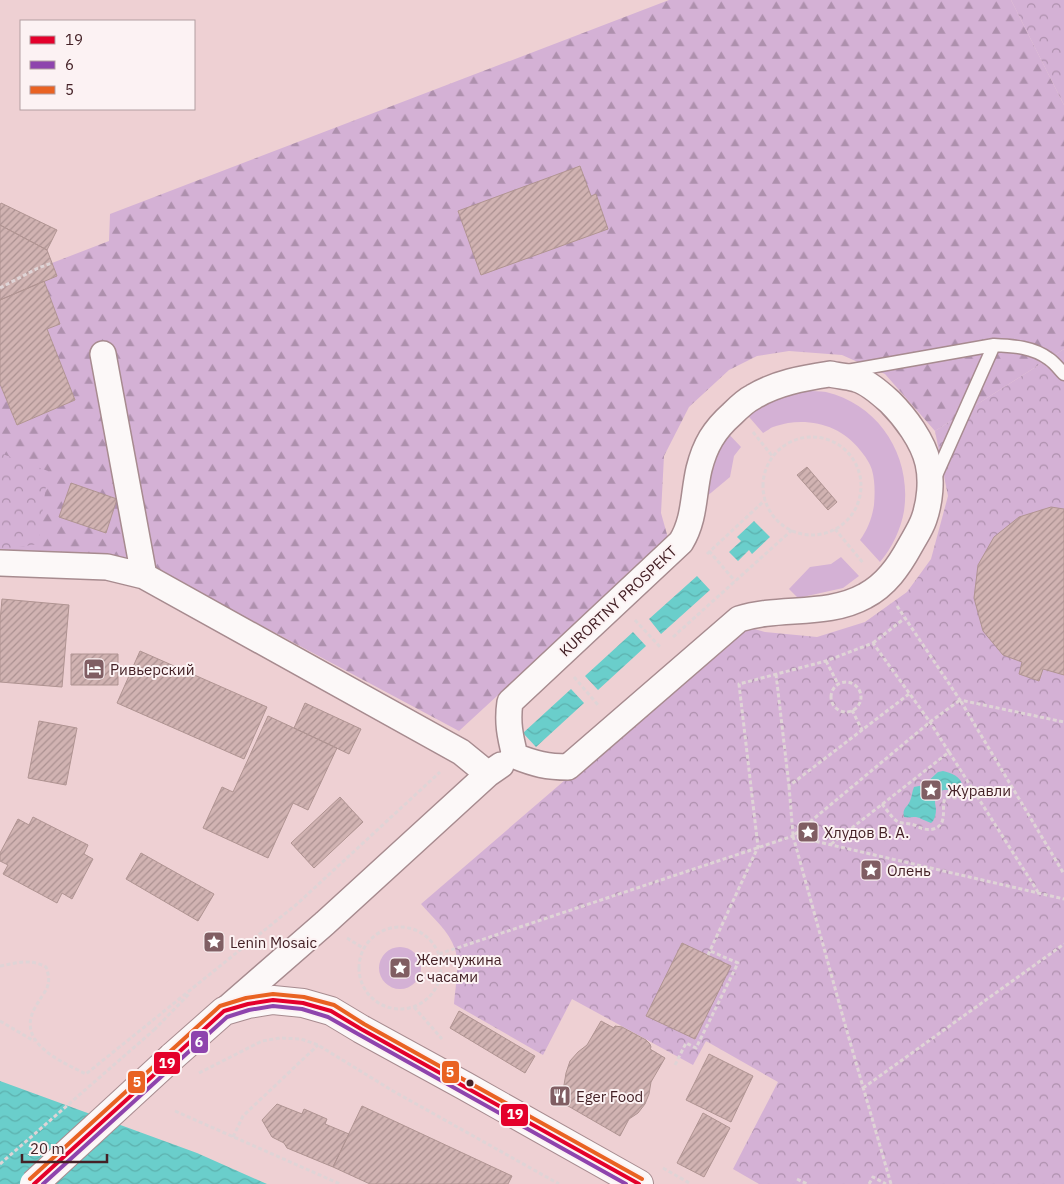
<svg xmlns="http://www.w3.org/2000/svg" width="1064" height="1184" font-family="'IBM Plex Sans',sans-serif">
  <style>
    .grass { fill: #d4b1d5 }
    .forest { fill: url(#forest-firs) }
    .park { fill: url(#park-crowns) }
    .water { fill: url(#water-waves) }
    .building { fill: url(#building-hatch); stroke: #b09492 }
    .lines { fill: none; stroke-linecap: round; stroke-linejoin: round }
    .service-casing { stroke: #a78b8f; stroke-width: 15 }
    .minor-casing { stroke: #a78b8f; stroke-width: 28 }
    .primary-casing { stroke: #a78b8f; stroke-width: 30 }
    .path { stroke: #dfd4d6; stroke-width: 3; stroke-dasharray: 4 2.5; stroke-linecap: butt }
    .service { stroke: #fcf8f8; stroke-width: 12 }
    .minor { stroke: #fcf8f8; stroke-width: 25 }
    .primary { stroke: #fcf8f8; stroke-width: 28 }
    .primary-bridge-casing { stroke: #a78b8f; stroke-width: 30; stroke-linecap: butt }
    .path-bridge { stroke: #dfd4d6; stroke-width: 3; stroke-dasharray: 4 2.5; stroke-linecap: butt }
    .primary-bridge { stroke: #fcf8f8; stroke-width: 28 }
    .bus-1-casing { stroke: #fcf2f3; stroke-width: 8 }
    .bus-2-casing { stroke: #fcf2f3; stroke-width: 8 }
    .bus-3-casing { stroke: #fcf2f3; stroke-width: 8 }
    .bus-1 { stroke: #e4002b; stroke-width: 4 }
    .bus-2 { stroke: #8e44ad; stroke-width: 4 }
    .bus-3 { stroke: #e96222; stroke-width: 4 }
    .bus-dot { fill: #442126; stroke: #fcf2f3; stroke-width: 2 }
    .labels { text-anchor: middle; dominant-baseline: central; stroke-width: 4; stroke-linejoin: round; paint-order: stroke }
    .street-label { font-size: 15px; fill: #442126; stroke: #fcf2f3 }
    .poi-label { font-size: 15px; fill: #442126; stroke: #fcf2f3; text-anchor: start }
    .line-badge { stroke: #fcf2f3; stroke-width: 2 }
    .badge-label { font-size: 14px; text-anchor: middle; font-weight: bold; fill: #fff }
  </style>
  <defs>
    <pattern id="forest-firs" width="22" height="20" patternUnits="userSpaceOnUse" patternTransform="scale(1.25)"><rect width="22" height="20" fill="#d4b1d5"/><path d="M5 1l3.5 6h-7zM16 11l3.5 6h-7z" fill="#ae90ad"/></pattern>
    <pattern id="park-crowns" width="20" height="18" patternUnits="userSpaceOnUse" patternTransform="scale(1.25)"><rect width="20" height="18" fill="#d4b1d5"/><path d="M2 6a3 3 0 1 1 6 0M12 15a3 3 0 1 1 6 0" fill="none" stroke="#ae90ad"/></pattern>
    <pattern id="water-waves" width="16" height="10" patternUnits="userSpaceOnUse" patternTransform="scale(1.25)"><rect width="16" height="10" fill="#6acecb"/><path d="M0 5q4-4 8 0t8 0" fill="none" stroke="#5db1ae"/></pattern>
    <pattern id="building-hatch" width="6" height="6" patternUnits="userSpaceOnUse" patternTransform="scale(1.25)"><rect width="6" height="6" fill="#d1b3b2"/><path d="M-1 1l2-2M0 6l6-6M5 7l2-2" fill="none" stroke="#ab9191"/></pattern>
  </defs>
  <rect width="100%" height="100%" fill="#eed0d3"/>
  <path class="grass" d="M807 391C813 391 820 391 826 392 880 405 912 457 904 511 901 529 892 548 880 562L860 540C868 529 872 518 874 505 875 493 875 481 872 470 870 463 865 456 860 450 843 428 816 419 788 423 784 424 778 425 773 427 770 428 767 431 763 433L743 410 767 398Z
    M723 428 741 447 734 456 730 477 706 497 711 443Z
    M841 557 859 576 843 588 798 598 789 589 810 567 831 564Z
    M379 968a21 21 0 1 1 42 0a21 21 0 1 1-42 0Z"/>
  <path class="forest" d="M669 0H1011L1064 105V349L935 431 885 374 842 355 789 351 757 356 729 370 689 407 664 456 661 513 668 538 459 731 148 565 0 553V384L17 425 75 400 47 329 60 324 44 281 57 276 52 263 109 241 110 214Z"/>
  <path class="park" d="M1011 0H1064V105Z
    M1064 349V1184H759L733 1169 778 1082 706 1041 693 1065 572 999 543 1055 454 1004C455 989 460 964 455 949 449 931 433 918 421 904L744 626 765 632 817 637 865 622 907 592 931 559 948 496 935 431Z
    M0 453 48 471 38 544 0 550Z"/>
  <path class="water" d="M754 521 770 537 752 554 749 550 738 561 729 552 741 541 737 537Z
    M697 576 710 590 661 634 649 619Z
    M633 632 646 646 598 690 585 676Z
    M571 689 584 703 536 747 523 733Z
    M943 771C952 773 967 779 960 791 954 792 950 789 944 790 932 791 935 802 936 809 936 814 935 818 933 821L931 823C925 821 921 818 916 817 911 817 908 818 904 817 902 808 907 808 910 801 912 796 912 792 914 787L924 785 938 772Z
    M0 1081 197 1153 267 1184H0Z"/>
  <path class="building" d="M580 166 591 196 596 194 608 229 481 275 458 211Z
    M1 203 57 230 47 250 0 225V205Z
    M0 225 47 250 57 276 0 300Z
    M44 281 60 324 47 329 75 400 17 425 0 384V300Z
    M807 467 837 502 828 510 797 475Z
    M71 483 117 499 106 533 59 517Z
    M1051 507 1064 509V675L1043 669 1039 681 1019 674 1022 662 1003 655 983 631 974 598 978 565 994 537 1019 517Z
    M2 599 69 605 62 687 0 682V621Z
    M140 651 267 707 244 759 117 703Z
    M71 654H118V685H71Z
    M305 703 361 729 349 754 294 728Z
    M268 716 337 748 308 810 293 803 268 858 203 828 222 787 233 792Z
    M39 721 77 728 66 785 28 778Z
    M340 797 363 822 314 868 291 843Z
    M33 817 88 845 84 854 93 859 72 899 62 893 57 903 3 874 8 865 0 861V853L18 819 29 825Z
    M141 853 214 894 198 921 126 879Z
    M682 943 731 966 695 1039 646 1016Z
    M459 1011 535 1056 525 1073 450 1028Z
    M601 1021 614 1028 615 1026 622 1027 646 1040 650 1044 651 1047 650 1049 665 1058 651 1082 649 1094 645 1104 638 1113 629 1119 620 1136 556 1099 564 1085 566 1073 570 1061 578 1052 587 1045Z
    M709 1054 753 1076 731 1122 686 1100Z
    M277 1104 302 1114 304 1109 327 1119 325 1124 349 1134 333 1167 287 1148 284 1143 272 1137 262 1120Z
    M362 1106 512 1176 508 1184H370L333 1167Z
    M703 1113 730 1128 704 1177 677 1163Z"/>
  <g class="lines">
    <g class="service-casing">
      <path id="service" d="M847 371 994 345C1014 346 1033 347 1049 359 1055 363 1059 369 1064 374
        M934 480 994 345"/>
    </g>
    <g class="minor-casing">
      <path id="minor" d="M103 354 144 576
        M830 374C838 376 847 376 856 379 868 382 881 394 890 402 905 417 923 441 928 463 932 480 930 502 924 519 921 528 915 537 910 546 899 566 886 585 865 596 827 617 780 606 739 619L568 767C547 767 535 764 515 756 510 736 507 722 510 702L681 542C695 519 693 495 699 469 705 445 714 430 732 414 738 408 745 401 753 397 776 383 803 378 830 374Z
        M0 563 107 567 144 576 461 752 488 774
        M224 1011 325 923 488 774 501 765"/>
    </g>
    <g class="primary-casing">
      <path id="primary" d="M172 1057 224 1011 248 1004 273 1000 303 1003 331 1011 361 1029 465 1086 639 1184"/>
    </g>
    <path class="path" d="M0 288 38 268 52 263
      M753 432 773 457
      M763 486a49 49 0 1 1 98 0a49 49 0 1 1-98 0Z
      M835 529 864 564
      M709 551 735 581
      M707 554 765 500
      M897 606 960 700 1064 722
      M635 620 661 648
      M673 637 792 530
      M873 643 905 618
      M826 661 838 684
      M776 674 789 786 909 694
      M574 677 598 705
      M831 697a15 15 0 1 1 30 0a15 15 0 1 1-30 0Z
      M852 710 862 730
      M949 752 1038 892
      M789 786 793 835
      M882 804C887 810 892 818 898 822 903 824 909 823 914 825 916 825 920 828 921 828 929 831 938 830 942 822 945 814 942 806 945 798 950 797 953 798 958 798 963 798 969 794 973 791
      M359 968a41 41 0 1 1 82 0a41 41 0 1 1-82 0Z
      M347 938 363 948
      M439 954 793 836 1064 899
      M708 955 758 847 739 684 826 661 873 643 930 722 949 752 830 845
      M0 966C17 963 30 958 46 967 53 986 45 990 36 1006 14 1042 60 1061 86 1074L297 904 440 772
      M414 1007 442 1039
      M0 1021 34 1041
      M154 1030 190 993
      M675 1065 686 1043 696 1048 738 963 710 951
      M199 1073 262 1041 280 1038 301 1039 318 1045 393 1091 559 1184
      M863 1088 1064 944
      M175 1111 340 1184
      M233 1137 243 1116 318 1045
      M663 1168 691 1184
      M797 1179 807 1184
      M869 1184 873 1177 886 1184
      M891 1184 846 1028 793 836 930 722 960 700 1064 874"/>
    <use href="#service" class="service"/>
    <use href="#minor" class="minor"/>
    <use href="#primary" class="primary"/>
    <g class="primary-bridge-casing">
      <path id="primary-bridge" d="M34 1184 172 1057"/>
    </g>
    <path class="path-bridge" d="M0 1164 154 1030"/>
    <use href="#primary-bridge" class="primary-bridge"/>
    <g class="bus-1-casing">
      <path id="bus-1" d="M34 1184 224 1011 248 1004 273 1000 303 1003 331 1011 361 1029 639 1184"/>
    </g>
    <g class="bus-2-casing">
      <path id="bus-2" d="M43 1184 227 1017 249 1010 273 1006 302 1009 328 1017 358 1034 626 1184"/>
    </g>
    <g class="bus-3-casing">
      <path id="bus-3" d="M30 1179 220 1006 246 998 273 994 304 997 334 1005 364 1024 642 1179"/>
    </g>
    <use href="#bus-1" class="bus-1"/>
    <use href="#bus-2" class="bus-2"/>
    <use href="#bus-3" class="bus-3"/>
  </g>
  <defs>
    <g id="hotel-square" transform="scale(1.125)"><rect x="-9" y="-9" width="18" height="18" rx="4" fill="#805e63" stroke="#fcf2f3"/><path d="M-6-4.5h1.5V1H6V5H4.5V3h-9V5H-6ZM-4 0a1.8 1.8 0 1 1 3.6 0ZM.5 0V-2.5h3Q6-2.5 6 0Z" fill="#fff"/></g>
    <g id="sight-square" transform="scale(1.125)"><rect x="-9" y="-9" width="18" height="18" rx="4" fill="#805e63" stroke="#fcf2f3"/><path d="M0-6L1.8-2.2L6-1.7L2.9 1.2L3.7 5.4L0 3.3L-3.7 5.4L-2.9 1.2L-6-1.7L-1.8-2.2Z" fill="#fff"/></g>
    <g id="restaurant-square" transform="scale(1.125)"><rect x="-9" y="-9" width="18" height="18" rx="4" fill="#805e63" stroke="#fcf2f3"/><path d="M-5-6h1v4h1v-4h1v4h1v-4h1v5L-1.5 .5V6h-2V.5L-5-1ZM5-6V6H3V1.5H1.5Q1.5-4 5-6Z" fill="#fff"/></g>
  </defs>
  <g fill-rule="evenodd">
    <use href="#hotel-square" x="94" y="669"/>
    <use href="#sight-square" x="931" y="790"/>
    <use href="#sight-square" x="808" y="832"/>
    <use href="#sight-square" x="871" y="870"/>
    <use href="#sight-square" x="214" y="942"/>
    <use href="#sight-square" x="400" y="968"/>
    <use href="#restaurant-square" x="560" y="1096"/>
  </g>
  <circle class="bus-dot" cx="470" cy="1083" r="4.5"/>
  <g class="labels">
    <g class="street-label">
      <text transform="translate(618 601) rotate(-43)">KURORTNY PROSPEKT</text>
    </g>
    <g class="poi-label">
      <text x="110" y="669">Ривьерский</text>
      <text x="947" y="790">Журавли</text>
      <text x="824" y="832">Хлудов В. А.</text>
      <text x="887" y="870">Олень</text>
      <text x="230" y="942">Lenin Mosaic</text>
      <text x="416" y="959">Жемчужина<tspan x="416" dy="17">с часами</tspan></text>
      <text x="576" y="1096">Eger Food</text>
    </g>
  </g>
  <g class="line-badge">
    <rect x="190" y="1030" width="19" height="24" rx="5" fill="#8e44ad"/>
    <rect x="153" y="1051" width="28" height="24" rx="5" fill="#e4002b"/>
    <rect x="441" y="1060" width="19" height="24" rx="5" fill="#e96222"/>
    <rect x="127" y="1070" width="19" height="24" rx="5" fill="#e96222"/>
    <rect x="500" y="1103" width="29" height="24" rx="5" fill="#e4002b"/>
  </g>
  <g class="badge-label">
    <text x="199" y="1047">6</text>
    <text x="167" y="1068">19</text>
    <text x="450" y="1077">5</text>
    <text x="137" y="1087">5</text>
    <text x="515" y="1119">19</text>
  </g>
  <rect x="20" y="20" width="175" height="90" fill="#fcf2f3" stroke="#b29ea1"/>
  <rect x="30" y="36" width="25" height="8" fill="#e4002b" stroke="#b29ea1"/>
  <text x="65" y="45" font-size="15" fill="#442126">19</text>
  <rect x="30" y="61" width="25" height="8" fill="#8e44ad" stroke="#b29ea1"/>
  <text x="65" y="70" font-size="15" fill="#442126">6</text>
  <rect x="30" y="86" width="25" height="8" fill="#e96222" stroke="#b29ea1"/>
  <text x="65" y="95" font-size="15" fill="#442126">5</text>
  <path d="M22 1154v8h85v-8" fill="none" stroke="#442126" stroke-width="2.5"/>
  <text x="30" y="1154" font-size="15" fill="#442126" stroke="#fcf2f3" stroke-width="4" paint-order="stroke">20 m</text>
</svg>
